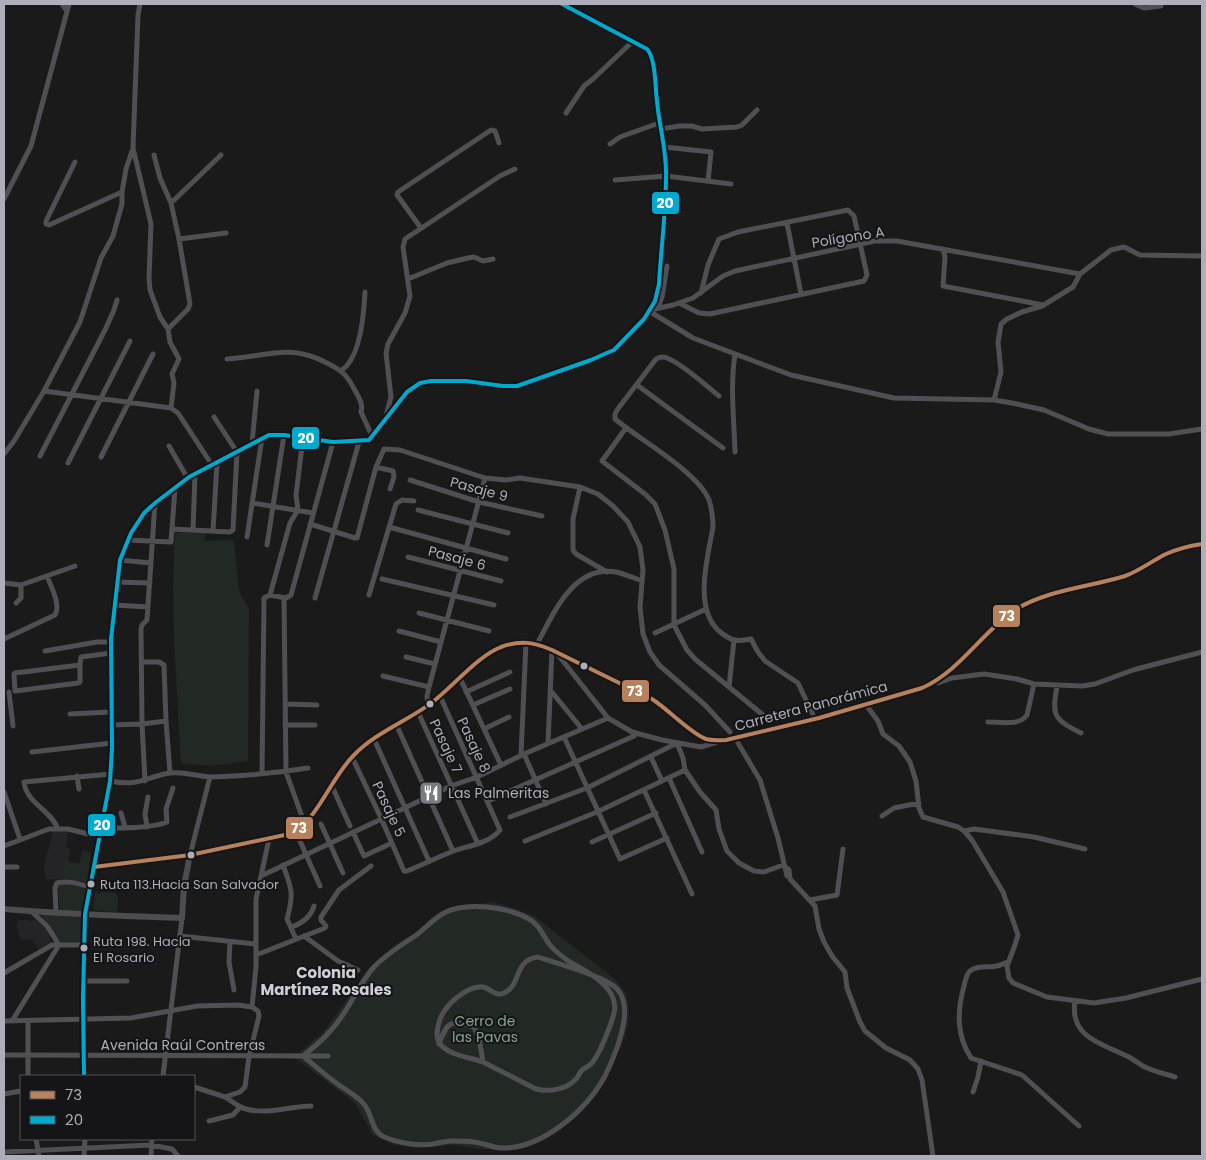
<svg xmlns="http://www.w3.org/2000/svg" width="1206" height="1160" font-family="Poppins,sans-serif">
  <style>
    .built { fill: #242426 }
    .green { fill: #222924 }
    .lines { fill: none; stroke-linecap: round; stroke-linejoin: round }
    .minor { stroke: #505054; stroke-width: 5 }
    .major { stroke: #4d4d50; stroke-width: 6 }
    .bus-1-casing { stroke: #151416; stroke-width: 8 }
    .bus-2-casing { stroke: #151416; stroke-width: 8 }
    .bus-1 { stroke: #b6815c; stroke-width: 4 }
    .bus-2 { stroke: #00a9ce; stroke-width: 4 }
    .bus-dot { fill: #acaeba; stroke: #151416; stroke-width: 2 }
    .labels { text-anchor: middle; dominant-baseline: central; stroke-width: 4; stroke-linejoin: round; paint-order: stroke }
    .bus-label { font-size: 13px; fill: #acaeba; stroke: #151416; text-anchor: start }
    .street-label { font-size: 14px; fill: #acaeba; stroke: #151416 }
    .poi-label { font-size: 14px; fill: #acaeba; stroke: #151416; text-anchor: start }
    .park-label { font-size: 14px; fill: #84a58c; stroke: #151416 }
    .neighbourhood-label { font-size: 15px; font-weight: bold; fill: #cdced7; stroke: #151416 }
    .line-badge { stroke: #151416; stroke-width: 2 }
    .badge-label { font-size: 14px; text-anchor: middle; font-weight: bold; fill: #fff }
  </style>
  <rect width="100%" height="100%" fill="#1a1a1a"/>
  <path class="built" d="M53 831 68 832 63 879H46L44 866Z
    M34 919 47 929 51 942 38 949 32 939 23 940 21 939 18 932 19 931 16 927 18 926 17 921 19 920H28L30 922Z"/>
  <path class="green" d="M175 533H205V541L234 540 239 591 249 609 248 761 211 766 181 763 174 641 173 586Z
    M66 848 70 849 68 862 80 863 82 850 91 852 87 882 63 879Z
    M67 884 79 886 86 889 85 909 79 911 60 910 58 888V885Z
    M101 892 116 893 115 895 118 896 117 912 93 910 95 893 100 894Z
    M494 902 533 915 615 979 626 993 629 1009 628 1023 625 1037 615 1059 602 1086 595 1096 569 1123 545 1139 524 1148 507 1150 480 1149 454 1145 419 1148 395 1145 373 1135 355 1103 294 1057 324 1031 370 968 395 945 418 931 449 907Z
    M41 914 81 916 82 918V939L78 945H66L57 940Z"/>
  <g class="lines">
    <path class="minor" d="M62 4 67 11
      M140 4 138 15 133 148 151 224 149 278 150 290 160 317 168 329 170 342 179 359 172 374 174 383 171 408
      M1135 4 1144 8 1161 6
      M566 113 584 86 593 79 632 42
      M661 129 679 126H692L702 129 737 127 742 125 757 110
      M610 144 620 137 659 123
      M664 147 711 152 708 181
      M154 155 160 178 171 203
      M75 162 46 221V224L49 225 122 192 126 169 132 151
      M615 180 666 176 731 184
      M4 199 31 146 69 4
      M787 223 801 294
      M421 228 397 195 398 192 491 130 495 131 499 143
      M179 239 226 233
      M943 249 945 257 943 286 1043 305
      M408 279 447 263 468 258 474 257 483 261 493 259
      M679 303 699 313 710 314 864 281 867 275 854 216 848 210 738 232 719 239 708 265 701 293
      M651 308 655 309 673 305 693 298 723 276 735 271 875 241H897L1080 274
      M658 308 662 297 667 266
      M649 311 693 338 791 375 894 398 994 400 1012 403 1044 410 1089 429 1108 434H1169L1202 429
      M168 329 188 309 190 304 179 239 171 203 221 155
      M227 359C266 357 288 343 325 362 339 369 346 373 353 387 357 394 364 404 361 412L372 436
      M342 370C361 357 364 313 365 292
      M637 385 723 448
      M44 391 171 408 178 413 212 465
      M719 396C705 385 683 364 667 358 663 356 660 357 656 359L617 410 615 414V419C640 440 698 472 709 500 712 509 713 518 713 527 708 556 693 608 719 631 731 641 736 642 751 639L758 652 765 661 798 683 815 719
      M994 400 1001 372 998 342 1001 324 1007 319 1022 312 1042 306 1073 287 1080 274 1111 250 1124 247 1140 255 1202 256
      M386 416 391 397 386 353 388 344 405 313 410 296 403 247 405 239 500 176 515 169
      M626 428 602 461 645 494 655 504 665 530 674 569V625L687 650 695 659 763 715
      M252 443 257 391
      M169 446 188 479
      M735 452C734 419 730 387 735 354
      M4 454 14 441 44 391 80 322 101 258 113 236 122 204V192
      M40 456 105 330 114 310 117 300
      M101 457 153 354
      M68 463 130 341
      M376 467 393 471 394 477 390 489
      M410 480 479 502 542 516
      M580 487 573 519V550L576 554 607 572
      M252 503 313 513
      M418 510 508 533
      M310 524 355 538H357L376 467 384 449 400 450 485 478 506 480 520 478 580 487 598 494 613 506 628 522 640 547 643 570 640 607 643 634 650 652 659 665 705 705 730 732
      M389 527 506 559
      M172 529 230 532 233 530 237 452 214 417
      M193 530 195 474
      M213 531 217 463
      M247 537 262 438
      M127 540 171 542 175 488
      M267 545 284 435
      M408 557 501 581
      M120 560 151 563
      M382 579 494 605
      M117 582 150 583
      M4 583 21 585 75 566
      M270 595 290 523 298 510 296 495 303 438
      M369 595 396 504 402 500 414 501
      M284 598 286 772 305 825
      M315 598 359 442
      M16 603 21 598V585
      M114 605 148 607
      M419 613 489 631
      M399 631 441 642
      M655 633 706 609
      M4 639 55 615C61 604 51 587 47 576
      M537 644C554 613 573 565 616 572 625 574 634 578 642 581
      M45 651 97 642H111
      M559 656 608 718 632 732 662 740 701 747 717 742
      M406 657 435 664
      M142 662H159L164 665 166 721
      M80 665V682L78 683 15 691 14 674 15 673 80 665 81 657 111 653
      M383 676 429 687
      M460 678 501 765
      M935 682 938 683 952 678 984 674 1017 679 1034 684 1082 686 1095 684 1133 670 1202 652
      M1057 686C1052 716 1053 719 1081 733
      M729 687 734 640
      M551 691 582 729
      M9 692 13 726
      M466 692 510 672
      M285 704 317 705
      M428 705 427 696 429 687 485 478
      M473 705 510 689
      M866 705 878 721 883 734 899 746 910 762 916 781 919 808 923 817 958 827 964 831 972 840 1003 892 1018 935 1015 945 1007 966 1009 978 1013 983 1047 997 1094 1003 1126 998 1202 979
      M418 712 478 844
      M70 714 111 712
      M988 722C1000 722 1020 726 1027 715L1034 684
      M111 725 142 724 166 721 170 773
      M285 725H315
      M397 726 453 851
      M484 729 509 717
      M564 737 620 859 667 838
      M374 739 429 861
      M548 743 552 650
      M738 743 760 780 778 838 787 876
      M32 752 112 743
      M524 754 546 804
      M521 755 526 642
      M352 757 381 818 404 871H407C422 865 436 858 451 852 466 846 489 844 500 830L440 696
      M651 757 662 781
      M262 774 264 598 270 595 286 598 291 595 333 442
      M77 776 79 789
      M210 777 190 855 294 833C321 813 331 778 354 755 375 733 405 722 430 704 452 688 476 657 501 647 520 640 534 642 552 650L652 699C668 709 691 734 706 739 713 741 719 740 726 740L819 718 922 688C960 671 981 633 1015 610 1046 590 1090 587 1125 576 1139 571 1152 561 1166 554 1177 549 1189 546 1202 544
      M669 778 702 852
      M110 781C139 787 145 777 170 773 185 771 198 777 212 777 244 776 277 773 308 768
      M145 781 142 724 141 629 142 625 147 620 155 503
      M331 784 350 826
      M644 790 692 894
      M4 792 20 839
      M488 801 634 736 636 733
      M121 813 125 827
      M882 816 894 808 919 803
      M510 817 587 788 677 743 683 758 685 770 700 792 716 810 719 829 727 851 739 863 754 871 764 872 783 865 789 870 790 879 815 906 819 929 824 942 832 956 845 972 847 988 860 1022 865 1031 886 1048 910 1060 918 1069 922 1080 933 1156
      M321 824 343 873
      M102 827C117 829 154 828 167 822L166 809 173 788
      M147 827 145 814 148 797
      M58 829C51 810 26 803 24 782L111 774
      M964 831 974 829 1034 837 1085 849
      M296 832 320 886
      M353 832 364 856 392 843
      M525 841 597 812 685 770
      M592 842 656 813
      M4 846 49 829H68L100 837
      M283 865C292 889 294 894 287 919L296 939
      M4 867H17
      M94 867 110 781 112 748 111 639 122 554 131 533 144 513 155 503 189 477 269 435H284L333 442 369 440 407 392 415 385 431 381H466L503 386H517L591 360 609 352 614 350 644 319 655 301 659 284 666 176 664 147 659 123 652 61 647 49 562 4
      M261 876 451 786 477 777 524 754 608 718
      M810 900 837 895 843 849
      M32 912 47 926 59 945
      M56 912 55 888 57 883C69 880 79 884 90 887
      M292 927C302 923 311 917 314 906
      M180 936 255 944
      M304 936 338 961 358 970
      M230 942 229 962 234 990
      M256 955 325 928 326 926 321 920V917L339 890 371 866
      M1008 962C1005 963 1001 965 997 966 989 968 977 965 970 971 965 976 965 984 963 990 957 1014 957 1036 971 1058L1022 1075 1079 1126
      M4 973 52 945H84
      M83 981H127
      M1075 1001C1069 1038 1103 1044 1129 1057 1135 1060 1140 1065 1145 1067 1155 1072 1166 1074 1175 1077
      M252 1007 256 967V899L269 839
      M4 1021 131 1018 197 1006 238 1005 252 1007 258 1011 259 1016 249 1057 245 1087 240 1092 225 1097 194 1087
      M12 1021 59 945
      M439 1044C447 1022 450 1019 474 1027L479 1038 483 1062C469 1057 451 1056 441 1045 433 1037 439 1018 445 1010 452 1000 467 988 479 987 489 985 494 998 504 993 522 985 513 960 538 957 555 963 608 977 618 990 630 1005 623 1029 618 1045 614 1056 610 1066 605 1076 586 1111 541 1150 500 1148 491 1147 483 1143 474 1142 467 1141 458 1141 451 1141 445 1141 439 1143 433 1144 417 1146 399 1143 384 1137 370 1130 373 1113 363 1103 356 1095 347 1091 339 1085 326 1076 315 1066 303 1056 319 1043 333 1031 344 1013 354 998 361 982 373 968 385 955 400 946 415 936 425 929 433 919 444 913 466 901 508 907 529 919 540 925 543 936 550 945 555 951 564 958 570 962 588 972 620 988 614 1013 611 1025 599 1056 591 1064 588 1067 584 1068 581 1071 579 1074 578 1078 575 1080 566 1090 547 1092 536 1089L483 1062
      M4 1055 328 1056
      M28 1076V1021
      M84 1076 83 998 85 914
      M163 1076 182 918
      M973 1092 978 1077 981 1061
      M4 1094 21 1091
      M225 1097C232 1101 238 1107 246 1109 268 1115 290 1106 311 1106
      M209 1121 233 1115 240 1107
      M36 1139 39 1156
      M4 1152 151 1145 172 1149 178 1156
      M84 1156 85 1139
      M151 1156 152 1139"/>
    <path class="major" d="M4 909C63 914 122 916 182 918L184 886 190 855 94 867 85 914"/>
    <g class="bus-1-casing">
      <path id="bus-1" d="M94 867 190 855 294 833C321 813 331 778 354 755 375 733 405 722 430 704 452 688 476 657 501 647 520 640 534 642 552 650L652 699C668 709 691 734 706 739 713 741 719 740 726 740L819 718 922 688C960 671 981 633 1015 610 1046 590 1090 587 1125 576 1139 571 1152 561 1166 554 1177 549 1189 546 1202 544"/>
    </g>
    <g class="bus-2-casing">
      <path id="bus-2" d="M84 1076 83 998 85 914 110 781 112 748 111 639 120 560 131 533 144 513 155 503 189 477 269 435H284L333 442 369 440 407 392 420 383 431 381H466L503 386H517L591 360 609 352 614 350 644 319 655 301 659 284C661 248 666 212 666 177 667 151 659 126 657 101 655 87 656 59 647 49L562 4"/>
    </g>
    <use href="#bus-1" class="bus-1"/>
    <use href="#bus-2" class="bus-2"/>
  </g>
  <defs>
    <g id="restaurant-square" transform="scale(1.25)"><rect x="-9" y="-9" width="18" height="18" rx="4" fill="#797a82" stroke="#151416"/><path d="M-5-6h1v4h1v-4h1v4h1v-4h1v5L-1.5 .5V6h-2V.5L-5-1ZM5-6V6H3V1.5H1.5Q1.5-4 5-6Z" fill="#fff"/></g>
  </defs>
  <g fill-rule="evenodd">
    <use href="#restaurant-square" x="431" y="793"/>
  </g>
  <g class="bus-dot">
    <circle cx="584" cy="666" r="4.5"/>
    <circle cx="430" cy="704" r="4.5"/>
    <circle cx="191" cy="855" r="4.5"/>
    <circle cx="91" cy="884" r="4.5"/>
    <circle cx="84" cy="948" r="4.5"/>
  </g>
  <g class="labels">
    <g class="bus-label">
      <text x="100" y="884">Ruta 113.Hacia San Salvador</text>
      <text x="93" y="941">Ruta 198. Hacia<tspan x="93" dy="16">El Rosario</tspan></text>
    </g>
    <g class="street-label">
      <text transform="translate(848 237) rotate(-9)">Polígono A</text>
      <text transform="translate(479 489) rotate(15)">Pasaje 9</text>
      <text transform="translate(457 558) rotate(15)">Pasaje 6</text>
      <text transform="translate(811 706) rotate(-15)">Carretera Panorámica</text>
      <text transform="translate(474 745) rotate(65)">Pasaje 8</text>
      <text transform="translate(446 746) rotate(65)">Pasaje 7</text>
      <text transform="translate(389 809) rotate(65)">Pasaje 5</text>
      <text x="183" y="1045">Avenida Raúl Contreras</text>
    </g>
    <g class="poi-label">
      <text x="448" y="793">Las Palmeritas</text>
    </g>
    <g class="park-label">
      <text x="485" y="1021">Cerro de<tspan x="485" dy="16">las Pavas</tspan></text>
    </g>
    <g class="neighbourhood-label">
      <text x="326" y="972">Colonia<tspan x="326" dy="17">Martínez Rosales</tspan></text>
    </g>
  </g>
  <g class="line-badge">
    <rect x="651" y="191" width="29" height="24" rx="5" fill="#00a9ce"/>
    <rect x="291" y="426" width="29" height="24" rx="5" fill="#00a9ce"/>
    <rect x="992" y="604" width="29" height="24" rx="5" fill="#b6815c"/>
    <rect x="621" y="679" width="29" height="24" rx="5" fill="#b6815c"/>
    <rect x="87" y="813" width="29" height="24" rx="5" fill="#00a9ce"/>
    <rect x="285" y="816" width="29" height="24" rx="5" fill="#b6815c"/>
  </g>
  <g class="badge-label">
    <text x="665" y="208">20</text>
    <text x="306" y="443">20</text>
    <text x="1007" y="621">73</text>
    <text x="635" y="696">73</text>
    <text x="102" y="830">20</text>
    <text x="299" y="833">73</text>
  </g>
  <rect width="1206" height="1160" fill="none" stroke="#acaeba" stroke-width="10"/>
  <rect x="20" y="1075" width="175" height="65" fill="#151416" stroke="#515258"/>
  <rect x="30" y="1091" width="25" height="8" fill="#b6815c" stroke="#515258"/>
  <text x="65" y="1100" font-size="15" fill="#acaeba">73</text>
  <rect x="30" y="1116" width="25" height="8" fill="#00a9ce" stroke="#515258"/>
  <text x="65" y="1125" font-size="15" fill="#acaeba">20</text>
</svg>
